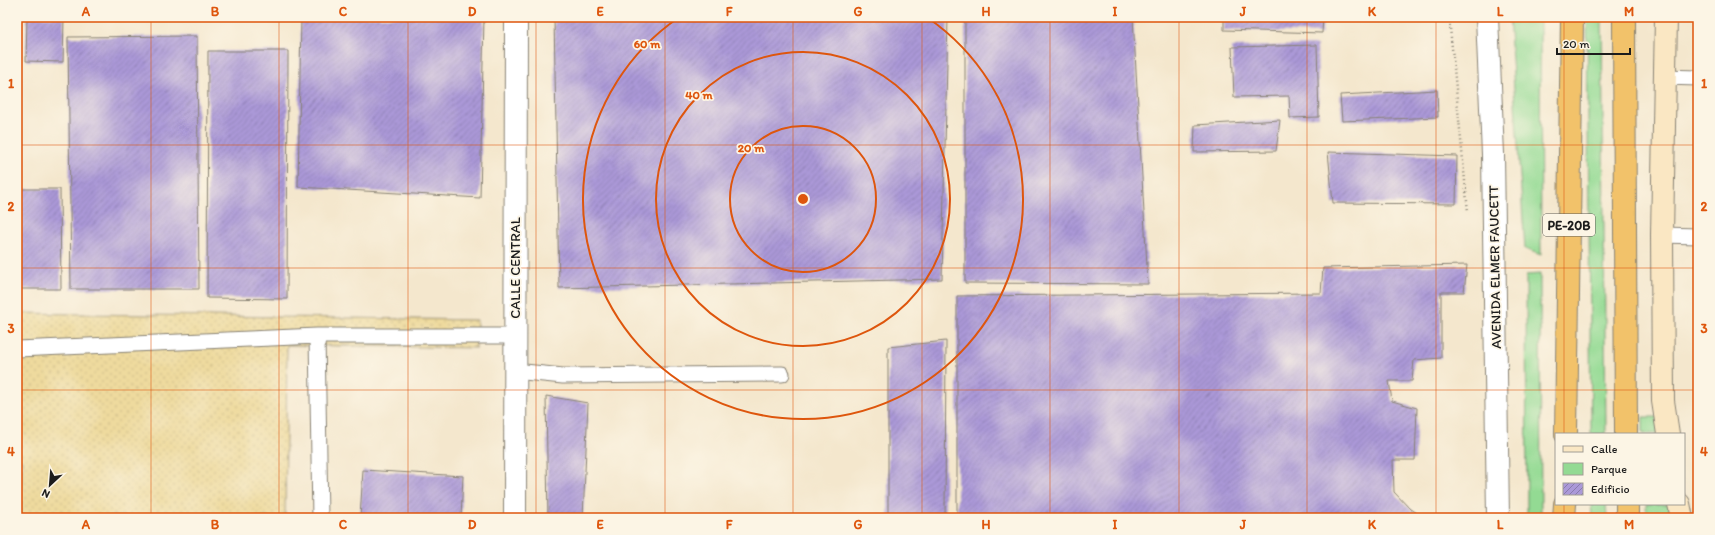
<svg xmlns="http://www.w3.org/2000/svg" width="1715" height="535" font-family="Itim,sans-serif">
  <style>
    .green { fill: #93da93; stroke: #587b58 }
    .sand { fill: url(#sand-dots); stroke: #857b5d }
    .building { fill: url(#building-hatch) }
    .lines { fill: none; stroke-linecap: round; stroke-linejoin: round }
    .service-casing { stroke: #888274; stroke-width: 17 }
    .minor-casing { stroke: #888274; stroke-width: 24 }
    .secondary-casing { stroke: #888274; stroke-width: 24 }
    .trunk-casing { stroke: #888274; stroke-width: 24 }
    .path { stroke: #888274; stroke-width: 2.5; stroke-dasharray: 1 3; stroke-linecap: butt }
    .service { stroke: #fff; stroke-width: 15 }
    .minor { stroke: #fff; stroke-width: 22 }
    .secondary { stroke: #fae7c3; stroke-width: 22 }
    .trunk { stroke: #f2c26a; stroke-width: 22 }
    .grid { fill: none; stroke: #de560d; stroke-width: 1; stroke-opacity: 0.55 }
    .ring { fill: none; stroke: #de560d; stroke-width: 2 }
    .labels { text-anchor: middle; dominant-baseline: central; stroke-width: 3.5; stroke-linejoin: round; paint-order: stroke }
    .shield { fill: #fcf5e5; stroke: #5f5d58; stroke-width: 1 }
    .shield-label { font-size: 13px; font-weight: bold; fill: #1c1c1c }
    .street-label { font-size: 14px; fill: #1c1c1c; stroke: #fcf5e5 }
    .centre { fill: #de560d; stroke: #fcf5e5; stroke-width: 2 }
    .ring-label { font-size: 12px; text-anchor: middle; font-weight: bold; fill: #de560d; stroke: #fcf5e5; stroke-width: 3.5; stroke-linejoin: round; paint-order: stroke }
    .neatline { fill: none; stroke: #de560d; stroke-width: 1.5 }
    .grid-label { font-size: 13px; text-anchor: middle; font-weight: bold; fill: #de560d }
  </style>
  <defs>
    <pattern id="sand-dots" width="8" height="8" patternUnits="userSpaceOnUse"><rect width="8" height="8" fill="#eeda9e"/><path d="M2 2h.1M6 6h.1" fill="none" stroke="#ccba88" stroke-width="1.8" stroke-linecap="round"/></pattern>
    <pattern id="building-hatch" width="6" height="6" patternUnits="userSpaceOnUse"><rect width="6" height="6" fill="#ab99d8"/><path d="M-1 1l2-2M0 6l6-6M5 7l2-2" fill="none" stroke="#8a7cae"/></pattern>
  </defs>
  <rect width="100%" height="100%" fill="#fcf5e5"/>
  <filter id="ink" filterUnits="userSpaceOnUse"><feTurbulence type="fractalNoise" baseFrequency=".025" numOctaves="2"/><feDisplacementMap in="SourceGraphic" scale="8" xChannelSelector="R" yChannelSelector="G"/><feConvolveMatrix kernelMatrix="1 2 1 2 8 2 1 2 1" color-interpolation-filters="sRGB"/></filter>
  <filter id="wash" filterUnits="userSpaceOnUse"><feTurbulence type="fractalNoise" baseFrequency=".012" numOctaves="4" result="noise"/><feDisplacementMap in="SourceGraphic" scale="16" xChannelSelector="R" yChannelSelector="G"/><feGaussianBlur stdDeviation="0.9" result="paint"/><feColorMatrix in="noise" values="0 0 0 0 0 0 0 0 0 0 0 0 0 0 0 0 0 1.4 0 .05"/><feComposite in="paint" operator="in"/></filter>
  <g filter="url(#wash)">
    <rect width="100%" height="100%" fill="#f4e7cd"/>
    <path class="green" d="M1509 17H1540L1541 255 1525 249Z
      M1587 17H1602L1606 434H1591Z
      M1540 274 1541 518H1527L1526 275Z
      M1643 417H1658L1661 434H1643Z
      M1591 504H1606L1607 518H1592Z
      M1646 504H1675L1678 518H1647Z"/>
    <path class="sand" d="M17 313 477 320 476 348 287 345 285 518 21 516 22 460H17Z"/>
    <g id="blocks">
      <path class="building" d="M27 17H64L63 62 26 61Z
        M301 17H484L480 198 298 187Z
        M554 17H948L942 279 559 288Z
        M965 17H1133L1148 284 965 283Z
        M1224 17H1323L1322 33 1224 30Z
        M197 36 199 289H71L68 37Z
        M1317 45 1319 117 1290 118 1289 96 1234 97 1232 47Z
        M208 51H288L287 299 207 298Z
        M1437 90 1438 117 1342 121 1340 95Z
        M1280 120 1276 151 1194 152 1195 125Z
        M1328 152 1457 156 1456 204 1333 203Z
        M17 189H60L61 289H17Z
        M1467 265 1464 292H1441V358L1414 360 1412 381H1389L1392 401 1417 408 1415 460H1393L1394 492 1410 509 1424 518H957V296L1321 293 1323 268Z
        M946 341 945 518H888V347Z
        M546 396 588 403 583 518H548Z
        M363 470 463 476 461 518H360Z"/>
    </g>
  </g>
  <g filter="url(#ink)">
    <use href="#blocks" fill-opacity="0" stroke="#888274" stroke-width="1"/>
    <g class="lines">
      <g class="service-casing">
        <path id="service" d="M1664 77 1698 78
          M1662 235 1698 236
          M317 336 320 518
          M17 349 317 336H515
          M515 371 563 376 782 374"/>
      </g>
      <g class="minor-casing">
        <path id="minor" d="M1487 17 1493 154 1498 518
          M515 518 516 17"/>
      </g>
      <g class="secondary-casing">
        <path id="secondary" d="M1666 17 1662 235 1663 401 1668 434
          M1679 504 1682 518"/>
      </g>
      <g class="trunk-casing">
        <path id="trunk" d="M1624 17 1626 434
          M1566 434 1572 17
          M1627 504V518
          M1564 518 1565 504"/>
      </g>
      <path class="path" d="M1449 17 1468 212"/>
      <use href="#service" class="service"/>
      <use href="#minor" class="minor"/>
      <use href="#secondary" class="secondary"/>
      <use href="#trunk" class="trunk"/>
    </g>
  </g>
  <path class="grid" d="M151 17V518M279 17V518M408 17V518M536 17V518M665 17V518M793 17V518M922 17V518M1050 17V518M1179 17V518M1307 17V518M1436 17V518M1564 17V434M17 145H1698M17 268H1698M17 390H1698M1564 504V518"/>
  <g class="ring">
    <circle cx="803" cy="199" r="73"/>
    <circle cx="803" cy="199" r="147"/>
    <path d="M928 18A220 220 0 1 1 678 18"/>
  </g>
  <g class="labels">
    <rect class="shield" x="1543" y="214" width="52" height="22" rx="3"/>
    <g class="shield-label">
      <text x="1569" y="225">PE-20B</text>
    </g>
    <g class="street-label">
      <text transform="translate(1495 267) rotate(-91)">AVENIDA ELMER FAUCETT</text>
      <text transform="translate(515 268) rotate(-90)">CALLE CENTRAL</text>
    </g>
  </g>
  <circle cx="803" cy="199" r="6" class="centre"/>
  <g class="ring-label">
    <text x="647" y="48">60 m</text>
    <text x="699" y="99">40 m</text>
    <text x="751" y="152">20 m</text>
  </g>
  <rect width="1715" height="535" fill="none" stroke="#fcf5e5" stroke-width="44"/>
  <rect x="1555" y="433" width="130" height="72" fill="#fcf5e5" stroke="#a29e95"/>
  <rect x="1563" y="446" width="20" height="6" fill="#fae7c3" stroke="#a29e95"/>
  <text x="1591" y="453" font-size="12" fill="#1c1c1c">Calle</text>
  <rect x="1563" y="463" width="20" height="12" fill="#93da93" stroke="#a29e95"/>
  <text x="1591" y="473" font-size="12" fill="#1c1c1c">Parque</text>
  <rect x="1563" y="483" width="20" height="12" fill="url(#building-hatch)" stroke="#a29e95"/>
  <text x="1591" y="493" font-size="12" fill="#1c1c1c">Edificio</text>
  <g transform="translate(50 485) rotate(206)" stroke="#fcf5e5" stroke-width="3" paint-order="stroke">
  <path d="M0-3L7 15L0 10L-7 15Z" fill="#1c1c1c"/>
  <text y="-6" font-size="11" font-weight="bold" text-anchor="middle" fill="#1c1c1c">N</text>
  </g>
  <path d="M1557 48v6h73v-6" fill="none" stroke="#1c1c1c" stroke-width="2"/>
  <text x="1563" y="48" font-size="12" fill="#1c1c1c" stroke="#fcf5e5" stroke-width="3" paint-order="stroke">20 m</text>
  <rect x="22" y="22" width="1671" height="491" class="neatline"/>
  <g class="grid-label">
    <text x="86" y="16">A</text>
    <text x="215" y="16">B</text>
    <text x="343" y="16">C</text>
    <text x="472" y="16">D</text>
    <text x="600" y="16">E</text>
    <text x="729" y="16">F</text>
    <text x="858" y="16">G</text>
    <text x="986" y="16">H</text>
    <text x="1115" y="16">I</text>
    <text x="1243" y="16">J</text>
    <text x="1372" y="16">K</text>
    <text x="1500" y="16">L</text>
    <text x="1629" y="16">M</text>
    <text x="11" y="88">1</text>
    <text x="1704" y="88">1</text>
    <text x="11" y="211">2</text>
    <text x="1704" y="211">2</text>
    <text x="11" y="333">3</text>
    <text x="1704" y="333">3</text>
    <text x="11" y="456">4</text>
    <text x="1704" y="456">4</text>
    <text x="86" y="529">A</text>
    <text x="215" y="529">B</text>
    <text x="343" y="529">C</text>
    <text x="472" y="529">D</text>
    <text x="600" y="529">E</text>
    <text x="729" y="529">F</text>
    <text x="858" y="529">G</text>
    <text x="986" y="529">H</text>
    <text x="1115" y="529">I</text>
    <text x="1243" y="529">J</text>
    <text x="1372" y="529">K</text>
    <text x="1500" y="529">L</text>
    <text x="1629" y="529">M</text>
  </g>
</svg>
